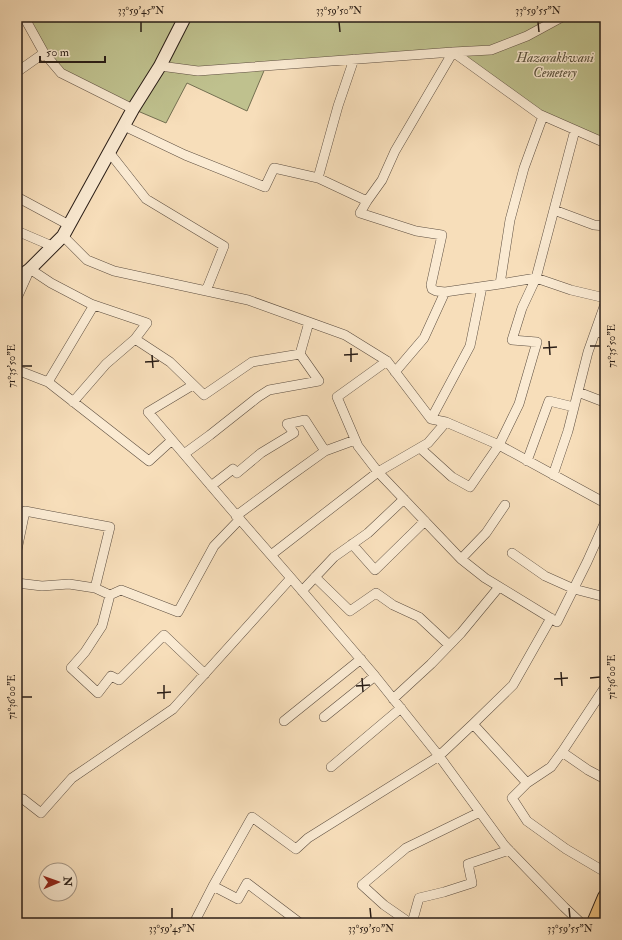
<svg xmlns="http://www.w3.org/2000/svg" width="622" height="940" font-family="'IM FELL Double Pica',serif">
  <style>
    .green { fill: #bfc18e; stroke: #747052 }
    .lines { fill: none; stroke-linecap: round; stroke-linejoin: round }
    .street-casing { stroke: #5d4e40; stroke-width: 10 }
    .secondary-casing { stroke: #2a1e17; stroke-width: 14 }
    .primary-casing { stroke: #2a1e17; stroke-width: 16 }
    .street { stroke: #faead2; stroke-width: 9 }
    .secondary { stroke: #faead2; stroke-width: 12 }
    .primary { stroke: #ecbf7d; stroke-width: 14 }
    .ticks { fill: none; stroke: #2a1e17; stroke-width: 1.5 }
    .labels { text-anchor: middle; dominant-baseline: central; stroke-width: 3; stroke-linejoin: round; paint-order: stroke }
    .park-label { font-size: 13px; font-style: italic; fill: #574f3b; stroke: #faead2 }
    .neatline { fill: none; stroke: #2a1e17; stroke-width: 1.5 }
    .ticks-label { font-size: 10px; text-anchor: middle; fill: #2a1e17 }
  </style>
  <rect width="100%" height="100%" fill="#f7deba"/>
  <filter id="stains"><feTurbulence type="fractalNoise" baseFrequency=".005" numOctaves="4"/><feColorMatrix values="0 0 0 0 .2 0 0 0 0 .09 0 0 0 0 .02 0 0 0 .5 -.17"/></filter>
  <radialGradient id="worn" r=".72"><stop offset=".6" stop-color="#630" stop-opacity="0"/><stop offset="1" stop-color="#630" stop-opacity=".3"/></radialGradient>
  <path class="green" d="M22 17H605V143L539 114 453 52 266 66 247 111 187 83 166 123 133 109 61 73Z"/>
  <g class="lines">
    <g class="street-casing">
      <path id="street" d="M24 17 44 53 61 73 133 109
        M160 66 198 71 453 52 491 50 527 36 562 17
        M17 72 44 53
        M124 126 185 155 265 187 274 168 318 178 367 201
        M605 143 539 114 453 52 395 151 382 180 367 201 360 213 416 231 442 235 431 285 432 289 436 291 445 292 500 284 536 278 571 290 605 298
        M109 152 146 199 224 246 206 291
        M318 178 338 106 354 59
        M17 197 69 225
        M554 210 594 225 605 226
        M17 231 52 246
        M63 236 87 260 114 271 248 300 345 335 387 361 431 419 446 422 499 445 605 503
        M500 284 510 220 524 168 543 116
        M17 298 30 269 51 283 91 304 147 323 135 339 106 364 73 402
        M596 331 605 335
        M135 339 170 362 204 395 252 362 300 354
        M387 361 337 397 358 446 378 472 461 559 485 578 557 622 587 562 605 522
        M17 370 48 382 149 461 172 440 230 508 291 578 375 676 439 756 504 845 564 907 581 923
        M395 372 424 338 445 292
        M48 382 94 305
        M578 392 604 402 605 401
        M431 419 470 346 482 287
        M172 440 148 412 193 385
        M420 448 452 477 470 487 499 445 519 404 537 342 512 340 522 308 536 278 575 130
        M184 454 210 435 258 397 269 390 319 381 300 354 309 322
        M527 461 549 401 574 407
        M553 475 568 431 588 352 605 304
        M211 486 233 469 237 473 261 453 294 433 287 424 305 420 325 451
        M236 516 286 479 325 451 355 440
        M352 544 375 570 425 521
        M17 550 25 511 110 527 95 588
        M512 553 545 576 574 589 605 597
        M271 555 378 472 428 443 446 422
        M461 559 486 533 505 505
        M315 577 350 611 376 593 393 605 419 617 449 645
        M17 583 42 586 69 584 95 588 110 595
        M302 591 334 557 368 533 404 499
        M205 674 164 635 119 680 111 676 98 693 71 668 85 652 102 626 110 595 121 590 178 612 214 546 240 519
        M393 699 431 664 461 633 499 587
        M324 717 375 676
        M284 721 361 659
        M473 724 527 783 512 798 527 821 566 849 605 872
        M562 752 588 770 605 779
        M331 767 401 708
        M527 783 551 767 562 752 605 687
        M17 798 23 799 41 813 72 778 173 709 291 578
        M213 886 238 899 247 883 300 923
        M194 923 213 886 252 817 296 849 308 838 439 756 473 724 513 685 551 618
        M410 923 384 905 362 885 406 848 480 812
        M412 923 419 898 444 892 472 883 468 864 509 850"/>
    </g>
    <g class="secondary-casing">
      <path id="secondary" d="M17 279 30 269 63 236 133 109 160 66 185 17"/>
    </g>
    <g class="primary-casing">
      <path id="primary" d="M594 923 605 897"/>
    </g>
    <use href="#street" class="street"/>
    <use href="#secondary" class="secondary"/>
    <use href="#primary" class="primary"/>
  </g>
  <path class="ticks" d="M141 22V32M339 22 340 32M538 22 539 32M549 341 550 355M590 346H600M351 348V362M543 348 557 347M152 355 153 368M344 355 358 354M145 362 159 361M22 366H32M561 672 562 686M362 678 363 692M590 678 600 677M554 679 568 678M164 685V699M356 686 370 685M157 693 171 692M22 697H32M172 908V918M370 908 371 918M569 908 570 918"/>
  <g class="labels">
    <g class="park-label">
      <text x="555" y="58">Hazarakhwani<tspan x="555" dy="15">Cemetery</tspan></text>
    </g>
  </g>
  <rect width="622" height="940" fill="none" stroke="#f7deba" stroke-width="44"/>
  <g transform="translate(58 882) rotate(88)"><circle r="19" fill="#faead2" stroke="#a79887"/>
  <path d="M0-3L7 15L0 10L-7 15Z" fill="#8f2418"/>
  <text y="-6" font-size="11" font-weight="bold" text-anchor="middle" fill="#2a1e17">N</text>
  </g>
  <path d="M40 56v6h65v-6" fill="none" stroke="#2a1e17" stroke-width="2"/>
  <text x="46" y="56" font-size="12" fill="#2a1e17" stroke="#faead2" stroke-width="3" paint-order="stroke">50 m</text>
  <rect x="22" y="22" width="578" height="896" class="neatline"/>
  <g class="ticks-label">
    <text x="141" y="14">33°59'45"N</text>
    <text x="339" y="14">33°59'50"N</text>
    <text x="538" y="14">33°59'55"N</text>
    <text transform="translate(611 346) rotate(-90)" y="4">71°35'50"E</text>
    <text transform="translate(11 366) rotate(-90)" y="4">71°35'50"E</text>
    <text transform="translate(611 677) rotate(-90)" y="4">71°36'00"E</text>
    <text transform="translate(11 697) rotate(-90)" y="4">71°36'00"E</text>
    <text x="172" y="932">33°59'45"N</text>
    <text x="371" y="932">33°59'50"N</text>
    <text x="570" y="932">33°59'55"N</text>
  </g>
  <rect width="100%" height="100%" filter="url(#stains)"/>
  <rect width="100%" height="100%" fill="url(#worn)"/>
</svg>
